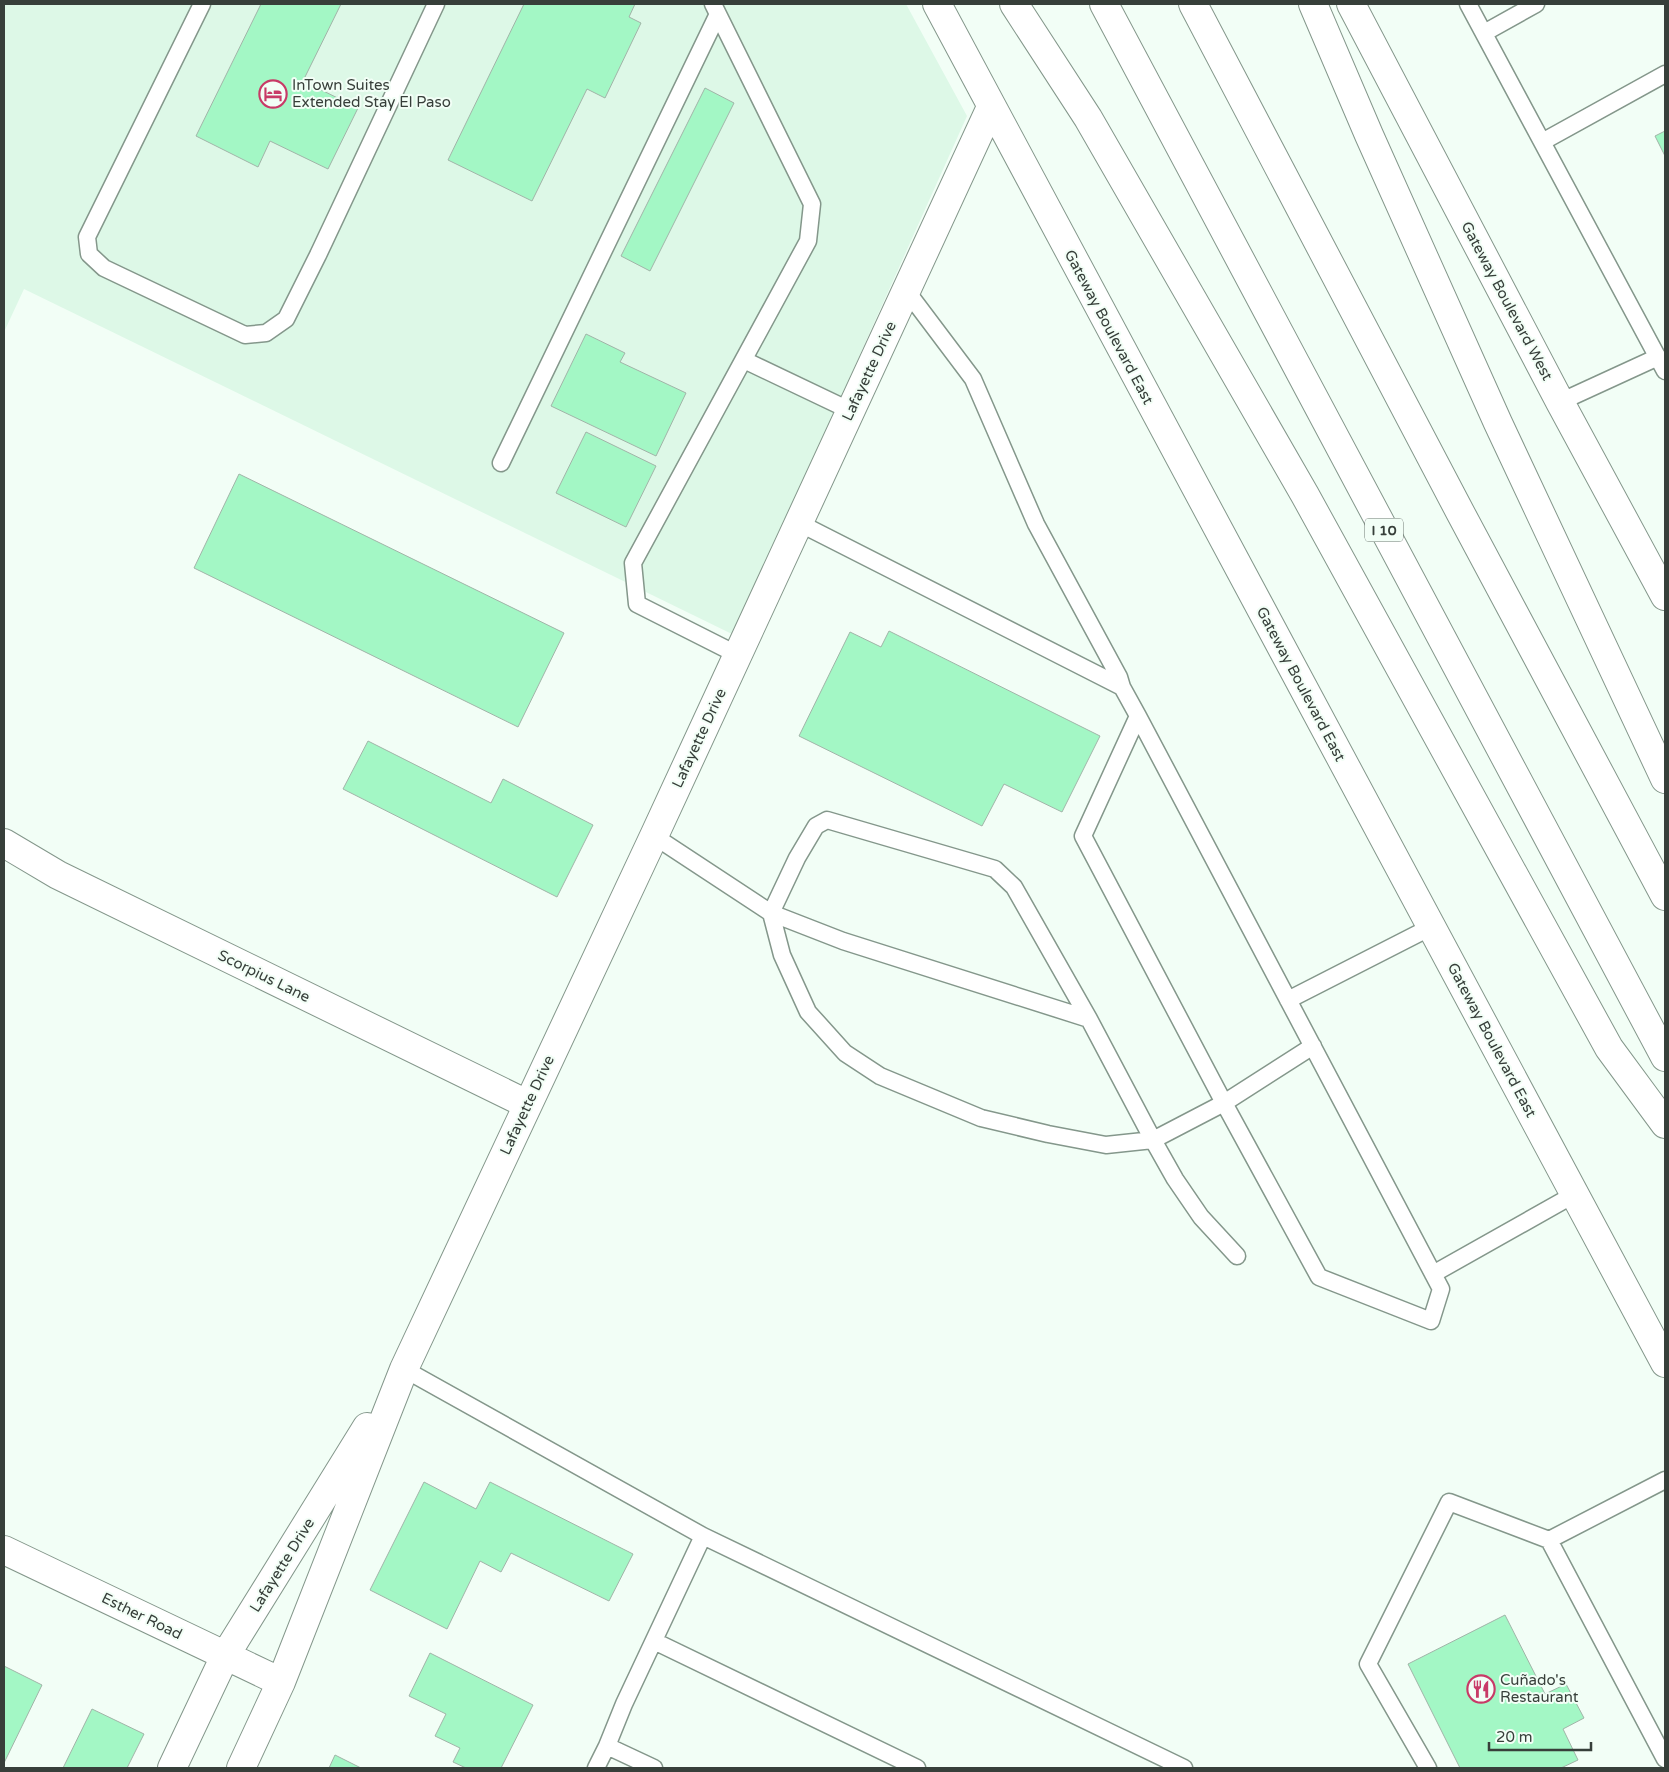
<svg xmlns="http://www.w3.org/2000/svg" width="1669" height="1772" font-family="'Varela Round',sans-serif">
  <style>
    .built { fill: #ddf8e7 }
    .building { fill: #a3f7c5; stroke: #a1b4a8 }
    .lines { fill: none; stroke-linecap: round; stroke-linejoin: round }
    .lane-casing { stroke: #84978b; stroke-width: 19 }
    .street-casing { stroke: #84978b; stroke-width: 30 }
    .secondary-casing { stroke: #84978b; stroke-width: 30 }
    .highway-casing { stroke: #84978b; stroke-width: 30 }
    .lane { stroke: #fff; stroke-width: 16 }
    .street { stroke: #fff; stroke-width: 28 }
    .secondary { stroke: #fff; stroke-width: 28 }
    .highway { stroke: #fff; stroke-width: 28 }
    .labels { text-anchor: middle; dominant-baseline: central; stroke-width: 4; stroke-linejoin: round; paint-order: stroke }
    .shield { fill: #f2fef6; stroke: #6f7872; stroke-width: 1 }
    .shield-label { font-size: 14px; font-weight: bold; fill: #373f3a }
    .poi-label { font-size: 15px; fill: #373f3a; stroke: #f2fef6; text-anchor: start }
    .street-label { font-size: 15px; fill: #373f3a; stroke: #f2fef6 }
  </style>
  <rect width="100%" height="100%" fill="#f2fef6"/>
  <path class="built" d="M4 4H906L967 116 734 635 24 289 4 332Z"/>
  <path class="building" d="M261 4H341L303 81 358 108 328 169 270 141 258 167 196 136Z
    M524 4H635L629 17 641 23 605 98 587 89 532 201 448 160Z
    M705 88 734 103 650 271 621 256Z
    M1665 131V156L1655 136Z
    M586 334 625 353 620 362 686 393 656 456 551 406Z
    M586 432 656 466 626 527 556 493Z
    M239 474 564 633 518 727 194 568Z
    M889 631 1100 736 1062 812 1004 784 982 826 799 736 850 632 881 647Z
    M368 741 491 803 503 779 593 825 557 897 343 789Z
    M424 1482 476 1509 490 1482 633 1554 609 1601 511 1553 501 1572 480 1561 447 1629 370 1590Z
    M1505 1615 1545 1694 1566 1684 1584 1718 1563 1729 1578 1760 1561 1768H1460L1408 1664Z
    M430 1653 533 1705 501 1768H466L453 1762 460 1748 435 1736 446 1714 409 1696Z
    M4 1666 42 1685 4 1763Z
    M92 1709 144 1734 127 1768H63Z
    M335 1755 361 1768H329Z"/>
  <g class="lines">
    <g class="lane-casing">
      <path id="lane" d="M202 4 87 237 89 254 104 268 245 335 266 333 286 319 318 255 436 4
        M713 4 812 204 808 241 633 563 637 604 738 655
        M1468 4 1665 371
        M1484 33 1536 4
        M1542 142 1665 74
        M906 290 973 379 1036 524 1119 677 1122 687 1138 716 1441 1289 1431 1321 1319 1277 1224 1103 1083 836 1138 716
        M744 360 851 411
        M1560 402 1658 357
        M501 463 718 14
        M799 523 1122 687
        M654 836 771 913 797 858 816 826 827 820 995 869 1014 887 1089 1019 1153 1140 1224 1103 1313 1046
        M771 913 782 955 808 1012 845 1053 880 1076 981 1118 1048 1134 1106 1145 1153 1140 1175 1179 1201 1217 1237 1256
        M771 913 843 941 1089 1019
        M1288 1000 1431 927
        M1433 1274 1575 1194
        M404 1369 703 1536 1184 1768
        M1665 1480 1549 1540 1665 1759
        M654 1641 917 1768
        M596 1768 607 1746
        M654 1768 607 1746 624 1704 703 1536
        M1428 1768 1368 1664 1449 1502 1549 1540"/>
    </g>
    <g class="street-casing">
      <path id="street" d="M4 843 58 875 527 1104"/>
    </g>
    <g class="secondary-casing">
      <path id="secondary" d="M937 4 1665 1363
        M1351 4 1560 402 1665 596
        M4 1550 281 1682
        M172 1768 225 1656 367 1427
        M241 1768 281 1682 404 1369 654 836 991 107"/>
    </g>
    <g class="highway-casing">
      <path id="highway" d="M1014 4 1088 118 1305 495 1609 1048 1665 1124
        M1104 4 1665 1057
        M1193 4 1460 512 1665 896
        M1313 4 1369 135 1498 423 1665 779"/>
    </g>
    <use href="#lane" class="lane"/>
    <use href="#street" class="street"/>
    <use href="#secondary" class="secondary"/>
    <use href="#highway" class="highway"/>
  </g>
  <defs>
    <g id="hotel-ring" transform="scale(1.4375)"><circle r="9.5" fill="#f2fef6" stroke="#c83a67" stroke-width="1.5"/><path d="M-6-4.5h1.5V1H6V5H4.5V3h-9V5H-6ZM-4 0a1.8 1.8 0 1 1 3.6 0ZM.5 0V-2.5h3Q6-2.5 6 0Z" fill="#c83a67"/></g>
    <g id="restaurant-ring" transform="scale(1.4375)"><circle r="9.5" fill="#f2fef6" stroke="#c83a67" stroke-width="1.5"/><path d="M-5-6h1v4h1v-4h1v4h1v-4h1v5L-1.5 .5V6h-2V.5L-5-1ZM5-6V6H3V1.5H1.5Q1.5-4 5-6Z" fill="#c83a67"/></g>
  </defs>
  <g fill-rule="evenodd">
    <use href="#hotel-ring" x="273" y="94"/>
    <use href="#restaurant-ring" x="1481" y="1689"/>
  </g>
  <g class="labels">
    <rect class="shield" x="1365" y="518.5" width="38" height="23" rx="4"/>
    <g class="shield-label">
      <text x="1384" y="530">I 10</text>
    </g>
    <g class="poi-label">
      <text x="292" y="85">InTown Suites<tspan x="292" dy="17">Extended Stay El Paso</tspan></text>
      <text x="1500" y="1680">Cuñado's<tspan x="1500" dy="17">Restaurant</tspan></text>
    </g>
    <g class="street-label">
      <text transform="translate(1507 301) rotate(62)">Gateway Boulevard West</text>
      <text transform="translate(1109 327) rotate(62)">Gateway Boulevard East</text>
      <text transform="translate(869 371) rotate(-65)">Lafayette Drive</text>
      <text transform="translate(1301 684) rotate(62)">Gateway Boulevard East</text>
      <text transform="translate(699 738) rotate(-65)">Lafayette Drive</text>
      <text transform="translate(264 976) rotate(26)">Scorpius Lane</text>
      <text transform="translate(1492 1040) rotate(62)">Gateway Boulevard East</text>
      <text transform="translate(527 1105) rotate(-65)">Lafayette Drive</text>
      <text transform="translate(282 1565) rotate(-58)">Lafayette Drive</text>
      <text transform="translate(142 1616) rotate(26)">Esther Road</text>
    </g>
  </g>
  <rect width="1669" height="1772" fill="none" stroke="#373f3a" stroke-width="10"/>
  <path d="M1489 1742v8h102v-8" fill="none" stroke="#373f3a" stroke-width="2.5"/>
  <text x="1496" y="1742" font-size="15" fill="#373f3a" stroke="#f2fef6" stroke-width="4" paint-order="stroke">20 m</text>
</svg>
